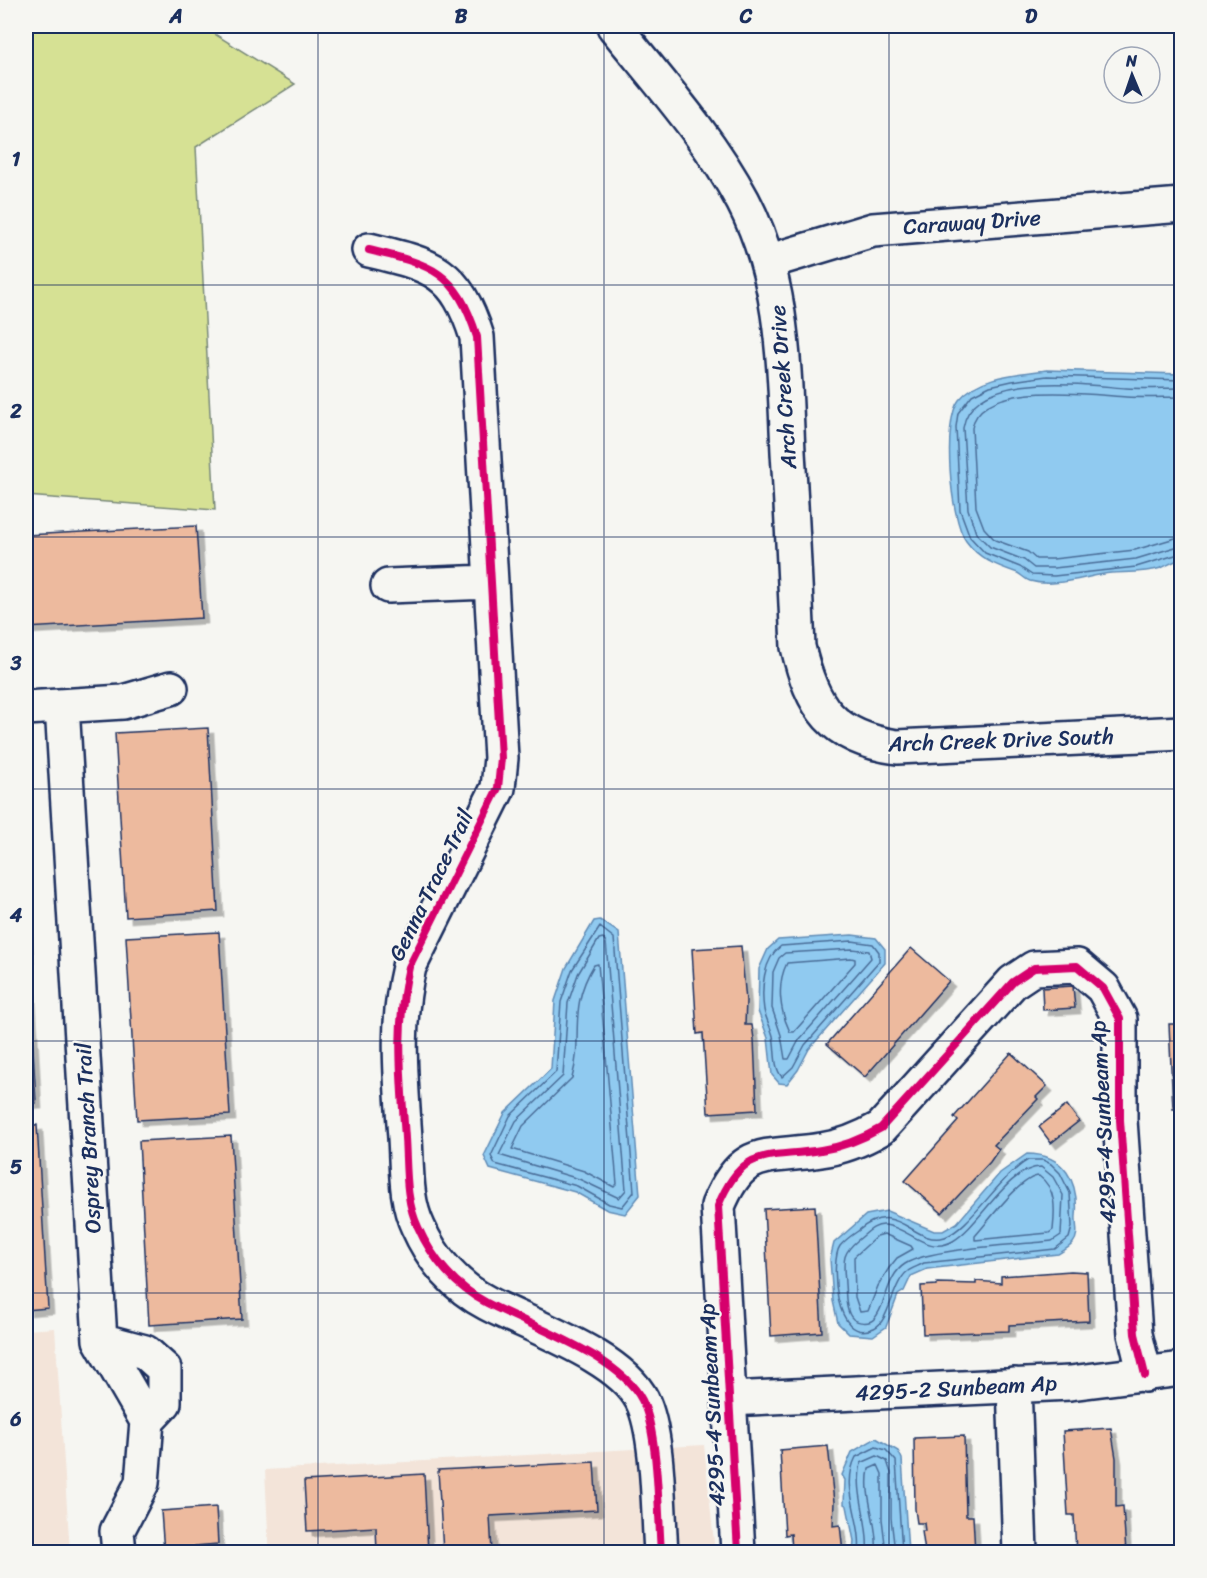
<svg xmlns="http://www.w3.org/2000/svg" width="1207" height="1578" font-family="Sriracha,sans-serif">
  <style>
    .built { fill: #f3e4d9 }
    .green { fill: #d6e194; stroke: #788879; stroke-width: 1.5 }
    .water { fill: #90caf0; stroke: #618cb6; stroke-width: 1.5 }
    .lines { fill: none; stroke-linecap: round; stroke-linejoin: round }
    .shore { stroke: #4a6d98; stroke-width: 1.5 }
    .building { fill: #edba9e; stroke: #1b2f5e; stroke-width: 1.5; filter: url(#shadow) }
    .minor-casing { stroke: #1b2f5e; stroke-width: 38 }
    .minor { stroke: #f6f6f2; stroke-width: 33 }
    .cycleway-casing { stroke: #f6f6f2; stroke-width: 11 }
    .cycleway { stroke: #d6006c; stroke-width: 8 }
    .grid { fill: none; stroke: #1b2f5e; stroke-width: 1.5; stroke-opacity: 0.55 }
    .labels { text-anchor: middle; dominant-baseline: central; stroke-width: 4.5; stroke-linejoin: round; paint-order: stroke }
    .street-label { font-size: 22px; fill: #1b2f5e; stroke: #f6f6f2 }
    .neatline { fill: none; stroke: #1b2f5e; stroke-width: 2 }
    .grid-label { font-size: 20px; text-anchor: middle; font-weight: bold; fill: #1b2f5e }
  </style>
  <defs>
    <filter id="shadow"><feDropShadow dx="5.5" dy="5.5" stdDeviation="0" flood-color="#0004"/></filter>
  </defs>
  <rect width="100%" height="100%" fill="#f6f6f2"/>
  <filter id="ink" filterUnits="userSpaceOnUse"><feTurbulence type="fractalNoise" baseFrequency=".0167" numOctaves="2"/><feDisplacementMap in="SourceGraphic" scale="12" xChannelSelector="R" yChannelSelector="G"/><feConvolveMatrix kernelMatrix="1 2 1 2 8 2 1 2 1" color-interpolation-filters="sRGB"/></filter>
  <g filter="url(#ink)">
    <path class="built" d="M55 1328 70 1552H26V1330Z
      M704 1445 715 1552H269L265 1470Z"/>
    <path class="green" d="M26 26H202L295 84 196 147 215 510 26 496Z"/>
    <path class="water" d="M1047 370 1181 374V559C1174 561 1168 565 1161 568 1145 573 1128 572 1111 573 1086 576 1055 588 1030 581 1024 579 1020 573 1015 572 995 565 979 559 966 541 950 519 942 421 959 400 979 375 1018 374 1047 370Z
      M600 920 619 933 640 1195 625 1214 607 1210 575 1192 490 1169 484 1156 505 1113 551 1069 555 1001 566 968 594 921Z
      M852 935 876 938 885 949V963L809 1049 798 1070 787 1084 779 1083 772 1075 768 1038 758 1011 759 969 768 949 778 940Z
      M1027 1154C1065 1154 1079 1182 1076 1216 1075 1225 1080 1234 1073 1243 1070 1247 1063 1251 1058 1254L927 1269 911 1276 904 1291 898 1295 886 1327 873 1336 849 1334 838 1323 833 1301 830 1259 834 1243 866 1215 887 1211 934 1231H943L957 1223 1000 1173Z
      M876 1438 898 1451 902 1459 908 1552H853L854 1541 847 1506 844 1504 845 1480 842 1475 852 1452Z"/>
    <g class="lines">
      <path class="shore" d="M1182 380 1047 376 1012 381 990 386 972 395 958 413 956 427 960 510 970 537 985 553 1020 567 1032 575 1054 576 1136 567 1182 553
        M1182 388C1163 388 1145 389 1126 388 1084 385 972 369 963 428L968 509 976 533 990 547 1024 560 1034 568H1054L1136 559 1182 545
        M1182 397C1163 397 1145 398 1126 397 1091 395 980 379 972 428L976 507 984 528 995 540 1028 552 1036 559H1053L1135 550 1182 536
        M600 927 614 938 634 1192 622 1207 609 1204 577 1186 495 1164 491 1156 510 1116 556 1072 561 1002 572 970Z
        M603 938 606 942 626 1190 619 1198 579 1179 499 1155 516 1121 563 1076 568 1003 578 974 599 939Z
        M852 941 873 944 879 952V961L805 1045 793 1067 782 1077C773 1067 776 1049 773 1036 771 1028 766 1019 764 1010 761 989 763 959 781 946Z
        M852 949 869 951 871 958 799 1040 789 1059H785L781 1035 772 1008 773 972 779 958 785 953Z
        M851 958 855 959V963L794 1032H790C780 1011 776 985 787 963Z
        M598 964 617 1184 614 1187 584 1171 512 1149 523 1126 572 1078C584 1036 567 1009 594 965Z
        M1028 1160H1043L1051 1164 1060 1173 1070 1193 1072 1227 1069 1238 1055 1249 924 1263C919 1266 912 1268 908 1271 892 1283 890 1321 874 1328 834 1347 830 1260 840 1246 845 1240 852 1235 858 1231 898 1196 913 1247 945 1237 969 1229 1000 1176 1028 1160Z
        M1041 1167 1053 1177 1063 1195 1061 1235 1052 1241C1019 1245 930 1248 905 1264 886 1276 887 1305 874 1319 870 1324 858 1323 853 1319 845 1312 846 1294 845 1284 844 1262 840 1255 858 1240 866 1234 874 1224 885 1225 908 1227 928 1256 953 1241 981 1224 1008 1167 1041 1167Z
        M1039 1176C1057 1189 1055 1211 1053 1230L1049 1233 975 1240V1236C988 1222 1021 1176 1039 1176Z
        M884 1234 911 1246 913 1249 897 1258 889 1268 878 1286 868 1311 860 1312 855 1297 854 1257 877 1236Z
        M859 1552C863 1521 840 1488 856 1457L876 1447 886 1450 896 1461 902 1552
        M867 1552C870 1522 854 1494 861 1463L877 1456 887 1461 891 1473V1518L895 1552
        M876 1552C879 1524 863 1498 869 1469L878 1465 882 1474V1519L886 1552"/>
    </g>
    <path class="building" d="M196 526 202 618 26 628V535Z
      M208 728 218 911 126 917 115 733Z
      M26 922 36 1103 26 1104Z
      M219 932 230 1115 137 1120 126 937Z
      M741 946 746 1001 745 1025H752L754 1039 757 1110 708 1113 703 1033 697 1034 692 949Z
      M911 948 949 981 865 1077 827 1044Z
      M1073 986 1075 1008 1043 1010 1042 988Z
      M1169 1024H1182V1139L1180 1109H1173Z
      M1011 1053 1047 1086 1036 1097 1038 1099 994 1145 999 1149 990 1162 942 1213 905 1181 958 1121 954 1117Z
      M1067 1105 1079 1121 1051 1143 1039 1127Z
      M37 1125 48 1308 26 1310V1126Z
      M231 1136 242 1319 149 1325 139 1141Z
      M815 1206 822 1332 771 1336 764 1209Z
      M1071 1271 1087 1272 1089 1321 1009 1325V1331L923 1334 921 1286 937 1285V1283L976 1284V1281L1001 1283V1276Z
      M1111 1428 1116 1458V1507L1123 1506 1126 1552H1076L1074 1515H1068L1063 1431Z
      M964 1436 966 1516H973L975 1552H925L922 1531H925L924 1523H917L915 1509 914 1438Z
      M828 1446 834 1502 833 1526 840 1525 843 1552H792L791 1534 785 1535 780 1450Z
      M594 1462 597 1510 490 1516 492 1552H443L438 1470Z
      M424 1474 428 1552H377L376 1527 307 1531 304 1481Z
      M216 1507 218 1544 195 1546V1552H164L161 1511Z"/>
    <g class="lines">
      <g class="minor-casing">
        <path id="minor" d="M614 26C659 82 709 137 743 201 784 279 784 366 788 452 792 517 795 582 798 647 812 707 832 738 897 747L1182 733
          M369 250C432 265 456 270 477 337L501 758 498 788 409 967C395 1027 401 1077 405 1138 407 1168 405 1200 418 1227 432 1259 456 1287 487 1303 530 1326 620 1356 642 1400 659 1434 658 1513 661 1552
          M767 262 873 230 1182 205
          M388 586 489 582
          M62 706 100 1340 147 1421 142 1483 117 1531 119 1552
          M26 708 123 702 171 688
          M100 1340 145 1352 164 1369V1403L147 1421
          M1014 1385 1020 1552
          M730 1399 1070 1383 1182 1369
          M738 1552 718 1206C743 1145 766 1159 821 1150 843 1147 862 1139 881 1128L1013 982 1034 968 1077 966 1103 988 1120 1019V1120L1135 1334 1145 1375"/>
      </g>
      <use href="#minor" class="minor"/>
      <g class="cycleway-casing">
        <path id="cycleway" d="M369 250C432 265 456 270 477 337L501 758 498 788 409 967C395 1027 401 1077 405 1138 407 1168 405 1200 418 1227 432 1259 456 1287 487 1303 530 1326 620 1356 642 1400 659 1434 658 1513 661 1552
          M738 1552 718 1206C743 1145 766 1159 821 1150 843 1147 862 1139 881 1128L1013 982 1034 968 1077 966 1103 988 1120 1019V1120L1135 1334 1145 1375"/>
      </g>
      <use href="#cycleway" class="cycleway"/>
    </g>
  </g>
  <path class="grid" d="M318 26V1552M604 26V1552M889 26V1552M26 285H1182M26 537H1182M26 789H1182M26 1041H1182M26 1293H1182"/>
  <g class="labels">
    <g class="street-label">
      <text transform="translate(972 222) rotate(-4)">Caraway Drive</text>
      <text transform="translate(783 387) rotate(-94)">Arch Creek Drive</text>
      <text transform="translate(1001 740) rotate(-2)">Arch Creek Drive South</text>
      <text transform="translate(431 885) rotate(-64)">Genna Trace Trail</text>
      <text transform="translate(1103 1122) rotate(-93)">4295-4 Sunbeam Ap</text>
      <text transform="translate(88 1138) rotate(-93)">Osprey Branch Trail</text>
      <text transform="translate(956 1388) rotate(-3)">4295-2 Sunbeam Ap</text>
      <text transform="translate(712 1405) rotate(-93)">4295-4 Sunbeam Ap</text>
    </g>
  </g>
  <rect width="1207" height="1578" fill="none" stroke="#f6f6f2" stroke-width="66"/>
  <g transform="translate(1132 75) rotate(358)"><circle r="28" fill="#f6f6f2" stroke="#9ea6b7" stroke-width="1.5"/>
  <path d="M0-4.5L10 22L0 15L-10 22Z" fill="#1b2f5e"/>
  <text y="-9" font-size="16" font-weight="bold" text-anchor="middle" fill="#1b2f5e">N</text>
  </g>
  <rect x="33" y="33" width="1141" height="1512" class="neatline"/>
  <g class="grid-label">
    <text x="176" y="23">A</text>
    <text x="461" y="23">B</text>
    <text x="746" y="23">C</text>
    <text x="1031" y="23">D</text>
    <text x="16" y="166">1</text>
    <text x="16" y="418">2</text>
    <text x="16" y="670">3</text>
    <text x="16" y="922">4</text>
    <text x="16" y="1174">5</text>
    <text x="16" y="1426">6</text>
  </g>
</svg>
